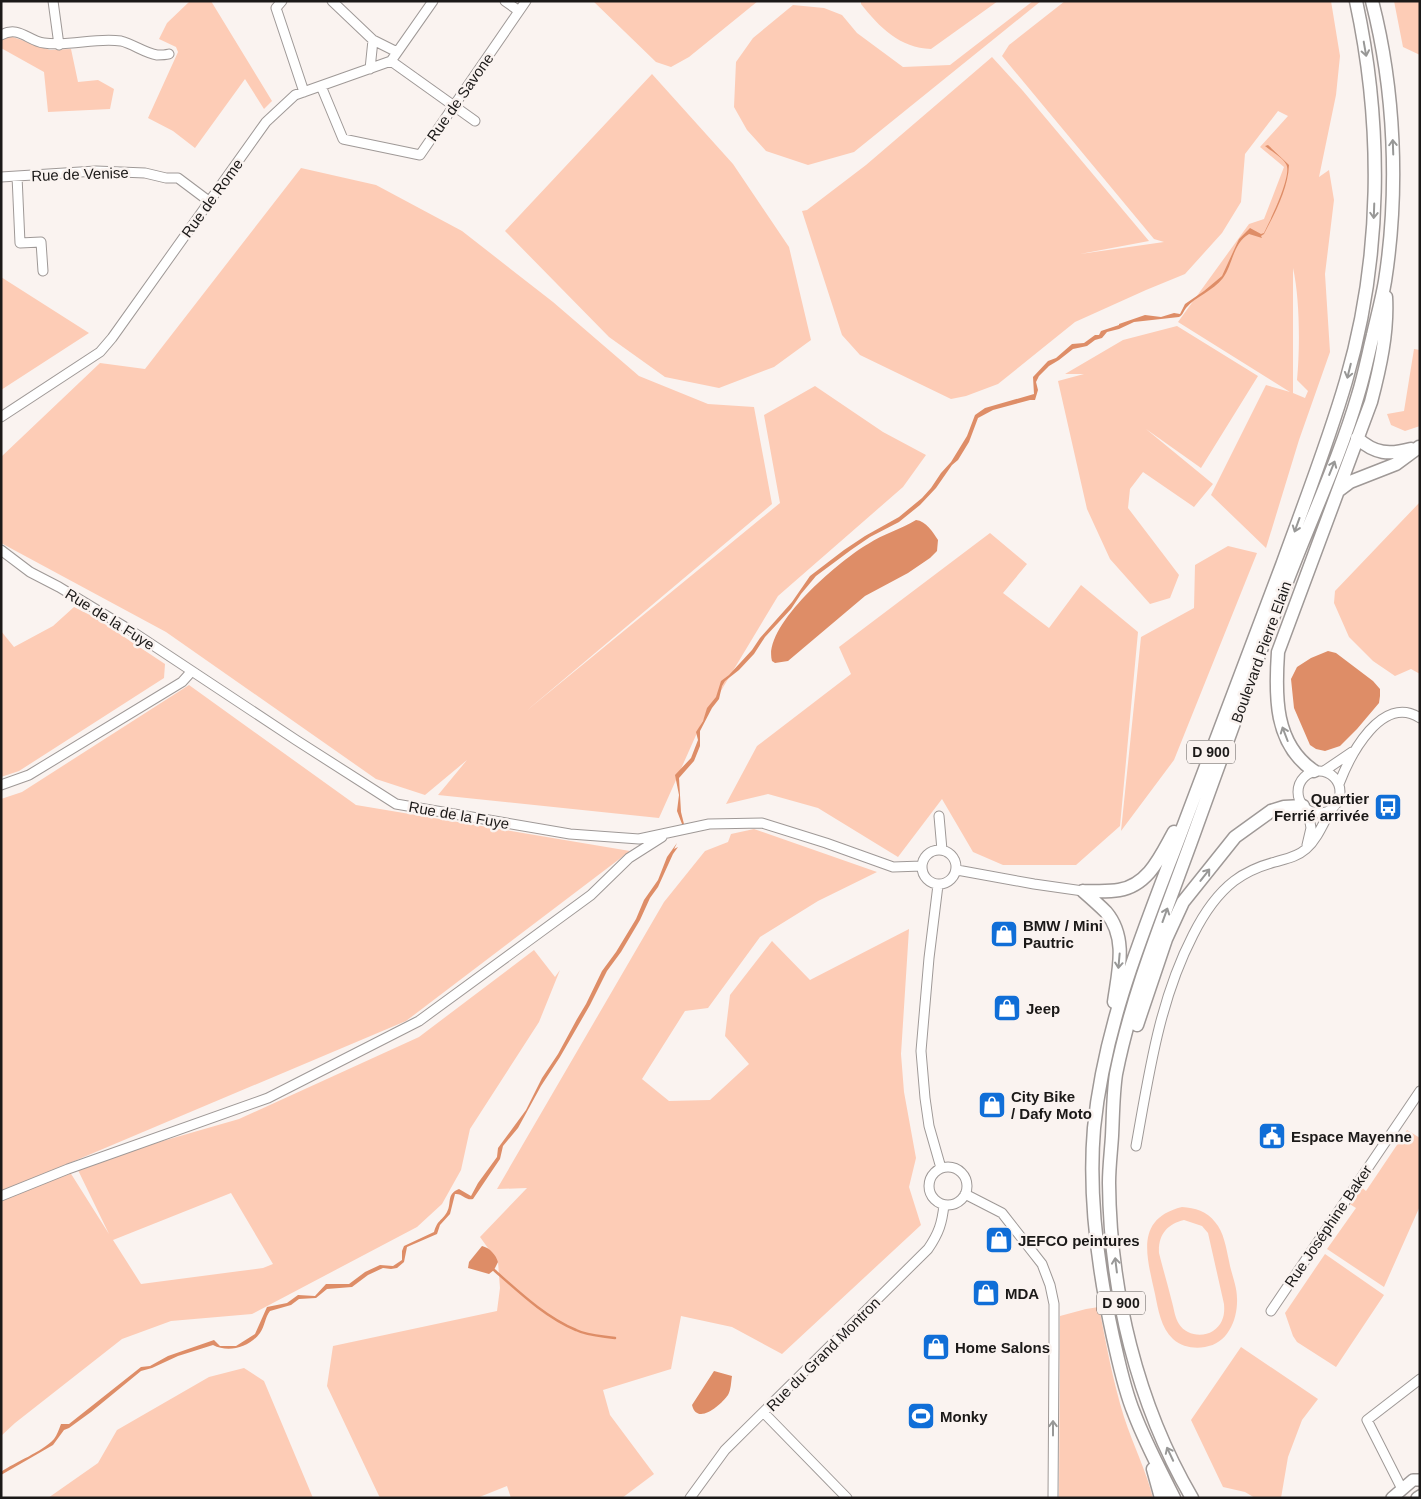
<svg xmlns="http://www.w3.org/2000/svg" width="1421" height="1499" font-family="Arial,sans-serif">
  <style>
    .green { fill: #fdccb6; fill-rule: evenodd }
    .water { fill: #de8d67 }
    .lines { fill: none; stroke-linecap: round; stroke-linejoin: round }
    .stream { stroke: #de8d67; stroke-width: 2.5 }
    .minor-casing { stroke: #9f9997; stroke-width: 11 }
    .secondary-casing { stroke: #9f9997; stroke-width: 14 }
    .primary-casing { stroke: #9f9997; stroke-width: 15 }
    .minor { stroke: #fff; stroke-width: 9 }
    .secondary { stroke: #fff; stroke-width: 11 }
    .primary { stroke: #fff; stroke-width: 12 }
    .oneway { stroke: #989897 }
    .labels { text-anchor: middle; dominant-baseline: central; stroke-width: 5; stroke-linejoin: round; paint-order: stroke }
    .shield { fill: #faf3f0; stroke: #5e5a59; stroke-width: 1 }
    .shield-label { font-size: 14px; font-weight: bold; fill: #1b1918 }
    .street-label { font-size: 15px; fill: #1b1918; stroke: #faf3f0 }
    .poi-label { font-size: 15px; font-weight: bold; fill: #1b1918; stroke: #faf3f0; text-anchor: start }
  </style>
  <rect width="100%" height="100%" fill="#faf3f0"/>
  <path class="green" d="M190 1H211L272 101 264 109 245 79 195 148 173 131 148 118 178 52 176 47 159 39 167 23Z
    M593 1H758L689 57 671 67 656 62Z
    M861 1H998L931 49C900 48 879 27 861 4Z
    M1033 1H1041L854 152 808 165 766 151 747 130 734 107 736 62 753 38 793 5 824 8 842 15 857 33 903 67 950 65Z
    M1065 1H1331L1340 56 1336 95 1319 177 1329 170 1334 200 1325 274 1330 352 1299 440 1266 548 1211 495 1266 385 1290 392 1178 322 1249 224 1264 219 1284 167 1260 147 1288 116 1278 111 1245 154 1241 202 1222 233 1185 274 1146 290 1075 322 998 384 966 396 951 399 860 355 842 335 802 211 807 210 866 165 992 57 1023 91 1149 241 1080 254 1164 242 1154 239 1002 56 1009 45ZM1293 268C1300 299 1300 349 1297 380L1308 391 1305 398 1293 393Z
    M1394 1H1420V55L1403 47Z
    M10 36 50 50 71 49 78 82 98 80 114 89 110 109 48 112 44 72 1 48 2 39Z
    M652 74 733 164 789 247 811 340 774 367 719 388 665 377 609 337 505 231Z
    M301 168 376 185 462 231 553 302 639 376 708 404 754 407 772 504 525 712 780 503 764 415 815 386 883 432 926 455 903 487 778 596 701 724 659 818 438 795 467 760 425 795 376 779 166 632 1 543V457L100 363 145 369Z
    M1 277 89 333 1 390Z
    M1177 326 1258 376 1201 468 1146 429 1213 484 1194 507 1143 472 1130 489 1128 508 1179 575 1170 598 1150 604 1110 559 1087 509 1058 381 1084 374H1065L1123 340Z
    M1414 349 1420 350V426L1405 431 1391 425 1387 414 1404 411Z
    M1420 502V674L1411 669 1395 676 1373 661 1349 637 1334 603 1335 591Z
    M990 533 1027 564 1003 593 1049 628 1081 585 1138 632 1120 826 1076 865H1003L973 852 942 799 898 857 818 808 768 794 726 804 757 746 851 674 839 647Z
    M1228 546 1257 553 1174 760 1121 831 1141 637 1194 608 1195 565Z
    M74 607 94 617 165 664 164 678 19 771 1 777V631L14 647 53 626Z
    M189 685 356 805 630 851 406 1021 1 1192V799L22 792Z
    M754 829 877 872 818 901 760 937 708 1008 685 1011 642 1079 669 1101 710 1100 749 1064 725 1036 730 995 772 941 810 980 909 929 901 1054 904 1092 916 1158 909 1187 921 1225 782 1354 732 1327 681 1316 671 1369 603 1390 610 1415 654 1474 622 1498H511L507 1486 477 1498H380L327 1386 333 1346 497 1311 500 1288 498 1262 480 1237 527 1188 497 1189 664 902 705 851 728 842 731 834Z
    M534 950 555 977 560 970 539 1022 470 1129 461 1170 442 1204 417 1227 252 1314 171 1321 122 1339 15 1423 1 1436V1196L68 1169 109 1234 76 1166 239 1119 419 1037ZM231 1193 273 1264 263 1268 141 1284 113 1240Z
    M1407 1130 1420 1138V1206L1384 1287 1327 1249 1356 1208 1348 1203 1360 1186 1366 1191Z
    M1182 1207C1195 1208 1207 1211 1215 1222 1224 1232 1226 1248 1229 1261 1231 1273 1237 1286 1237 1298 1238 1319 1228 1344 1205 1347 1194 1349 1182 1347 1173 1339 1161 1328 1158 1309 1155 1294 1147 1257 1134 1219 1182 1207ZM1184 1220 1202 1226 1208 1233 1224 1304C1225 1315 1223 1324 1213 1331 1202 1338 1186 1335 1179 1324 1175 1318 1174 1309 1172 1302 1168 1286 1163 1269 1159 1253 1158 1235 1167 1224 1184 1220Z
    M1325 1254 1384 1295 1336 1367 1297 1342 1293 1336 1285 1313Z
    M1099 1307C1106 1344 1113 1381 1124 1417 1133 1445 1146 1470 1153 1498H1059L1060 1316 1086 1309Z
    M1241 1347 1318 1399 1302 1420 1288 1457 1281 1498H1255L1245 1492 1223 1487 1191 1420Z
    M244 1368 264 1381 313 1498H48L98 1463 117 1430 209 1377Z"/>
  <path class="water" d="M1268 145 1289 165C1288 189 1275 213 1264 234L1261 236 1262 238 1249 234C1233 243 1233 264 1223 278 1213 291 1196 296 1186 308 1183 312 1183 315 1179 317L1134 322 1119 329 1107 332 1102 338 1095 340 1087 346 1073 349 1059 360 1049 366 1039 376 1036 382 1038 390 1035 400H1030L993 410 978 418 969 442 958 460 952 465 936 488 920 505 899 522 870 537 851 550 816 576 801 594 791 609 765 637 754 654 739 670 725 681 722 686 719 699 712 708 700 731V746L694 761 679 778 681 812 684 824H682L677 811 679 795 675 775 691 758 698 740 696 732 703 721 707 708 716 697 721 681 729 675 752 650 760 638 792 602 810 576 844 550 865 536 899 517 922 498 931 488 941 473 951 462 967 436 975 415 985 408 1034 394 1033 377 1048 361 1056 358 1072 344 1084 343 1095 335H1099L1101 331 1119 325V324L1145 315 1161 317 1174 313 1180 314 1185 304 1204 291 1222 276 1239 239 1250 228 1261 234 1264 233C1270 221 1293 174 1286 164 1282 157 1271 151 1265 146Z
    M916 520C926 521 933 532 938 540L937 551 930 558 908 573 865 596 788 661 775 663 772 661C762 626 840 560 868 544 883 534 901 529 916 520Z
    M1328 651 1336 653 1373 681 1380 689V696L1379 703 1357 729 1340 746 1325 751 1316 749 1310 745 1294 708 1291 679 1297 667 1311 658Z
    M677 843 674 849 678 847 673 854 658 887 650 898 640 920 621 952 607 971 590 1005 560 1057 541 1086 518 1128 503 1146 500 1159 473 1199C466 1201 462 1193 455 1194L450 1214 440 1225 437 1234 407 1247 404 1262 397 1268 391 1269 383 1268 368 1275 352 1287 327 1289 316 1298 299 1299 291 1305 270 1311C265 1317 265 1326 260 1333 249 1348 228 1353 213 1345L178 1356 152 1368 141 1371 91 1412 69 1428 64 1430 53 1445 1 1475V1472C15 1462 42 1452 54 1439 57 1435 59 1429 61 1424H69L141 1367 150 1366 168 1356 214 1340 220 1346H236L255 1334 267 1307 287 1303 298 1295 315 1296 326 1284H349L365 1272 380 1265 393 1266 402 1260V1251L404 1246 434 1232C438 1219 441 1222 447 1212 452 1203 446 1194 459 1189L471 1196 478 1183 497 1157 498 1148 526 1110 542 1078 558 1054 577 1019 586 1004 602 971 616 952 636 919 644 900 658 880 667 857Z
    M482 1246C490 1248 496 1255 498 1262L494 1270 489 1274 468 1268 469 1262Z
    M714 1371 732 1376C731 1382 731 1390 728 1395 721 1405 697 1426 692 1405Z"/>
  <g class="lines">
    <path class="stream" d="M494 1270C519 1292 545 1317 576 1330 588 1336 602 1336 615 1338"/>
    <g class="minor-casing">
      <path id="minor" d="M53 1 59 45
        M282 1 276 8 304 92
        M332 1 373 40 397 52
        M505 1 519 11
        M1 35C19 25 28 41 44 43 70 47 95 37 121 41 133 44 145 53 157 55 161 55 165 55 169 54
        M391 61 475 121
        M370 69 373 40
        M321 86 343 139 420 155 526 1
        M17 176 20 243 41 242 43 271
        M1 177 96 171 145 173 166 178H178L210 202
        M1 417 100 352 112 338 266 122 295 95 391 61 433 1
        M1 550 30 572 59 587 130 630 296 740 396 804 570 834 639 839 709 824 762 823 826 843 893 867 922 866
        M1298 792a21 21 0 1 1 42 0a21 21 0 1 1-42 0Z
        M1324 771 1352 752
        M1339 784C1350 755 1382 693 1420 718
        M1 785 29 775 182 682 191 672
        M939 816 942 850
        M1307 845 1311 828 1308 811
        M922 867a17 17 0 1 1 34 0a17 17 0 1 1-34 0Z
        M957 870 1034 884 1083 891
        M938 885 929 958 921 1051 925 1098 929 1126 941 1168
        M1136 1146C1149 1074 1159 1001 1193 935 1203 915 1216 895 1234 881 1246 872 1260 866 1275 862 1285 859 1297 857 1306 849 1317 839 1323 824 1330 811
        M929 1186a19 19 0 1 1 38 0a19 19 0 1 1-38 0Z
        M965 1194 1002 1213 1042 1264 1050 1285 1054 1304V1348L1053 1498
        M1 1196 68 1169 268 1098 419 1021 591 895 629 858 662 837
        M1271 1311 1420 1091
        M764 1413 847 1498
        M1402 1489 1367 1420 1420 1379
        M690 1498 725 1450 928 1249C939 1233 942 1223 944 1205"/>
    </g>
    <g class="secondary-casing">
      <path id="secondary" d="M1392 1498 1413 1480H1420
        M1417 1498 1420 1496"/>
    </g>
    <g class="primary-casing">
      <path id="primary" d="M1357 438C1375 454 1389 455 1411 449
        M1338 491 1350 482 1396 464 1419 447
        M1314 771C1274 744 1275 696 1278 652L1371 402C1380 368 1388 332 1386 297
        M1083 891C1091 898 1099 905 1106 912 1128 938 1118 972 1114 1002
        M1083 891C1095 891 1108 892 1119 890 1149 885 1161 855 1174 832
        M1137 1025 1166 939 1183 902 1235 837 1271 811 1284 807 1303 806
        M1153 1469 1161 1498
        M1174 1498C1160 1470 1145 1442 1134 1413 1124 1389 1119 1363 1113 1337 1098 1269 1088 1198 1094 1128 1104 1027 1141 937 1177 843 1212 751 1247 658 1282 565 1304 504 1328 443 1346 381 1382 258 1383 126 1356 1
        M1192 1498C1137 1404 1110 1291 1109 1183 1109 1167 1111 1152 1112 1136 1113 1116 1113 1094 1116 1074 1133 989 1167 909 1196 828 1229 737 1261 646 1297 556 1318 503 1342 450 1358 395 1364 376 1368 355 1373 335 1377 317 1382 299 1385 281 1399 191 1395 90 1372 1"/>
    </g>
    <use href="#minor" class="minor"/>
    <use href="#secondary" class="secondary"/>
    <use href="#primary" class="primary"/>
  </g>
  <defs><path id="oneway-shaft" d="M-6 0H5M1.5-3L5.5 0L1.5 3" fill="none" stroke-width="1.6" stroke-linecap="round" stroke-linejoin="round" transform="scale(1.25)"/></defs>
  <g class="oneway">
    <use href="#oneway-shaft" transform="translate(1365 49) rotate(80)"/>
    <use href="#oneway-shaft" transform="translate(1393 147) rotate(-92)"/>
    <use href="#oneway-shaft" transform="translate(1374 211) rotate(92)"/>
    <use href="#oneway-shaft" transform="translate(1349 371) rotate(104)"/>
    <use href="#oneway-shaft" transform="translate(1332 468) rotate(-68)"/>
    <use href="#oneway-shaft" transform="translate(1297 525) rotate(110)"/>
    <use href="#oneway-shaft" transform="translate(1285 734) rotate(-111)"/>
    <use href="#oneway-shaft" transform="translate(1205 875) rotate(-52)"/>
    <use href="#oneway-shaft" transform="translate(1165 915) rotate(-70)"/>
    <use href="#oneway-shaft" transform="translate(1119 961) rotate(95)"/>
    <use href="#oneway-shaft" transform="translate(1116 1265) rotate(-97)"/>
    <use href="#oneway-shaft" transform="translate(1053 1428) rotate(-90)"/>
    <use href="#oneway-shaft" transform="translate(1170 1454) rotate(-115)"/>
  </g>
  <defs>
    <g id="bus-square" transform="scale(1.4375)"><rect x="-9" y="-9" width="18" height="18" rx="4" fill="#106ed7" stroke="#faf3f0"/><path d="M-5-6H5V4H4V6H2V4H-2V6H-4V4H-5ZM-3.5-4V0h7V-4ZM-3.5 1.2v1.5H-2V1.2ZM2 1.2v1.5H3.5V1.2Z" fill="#fff"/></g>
    <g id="shop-square" transform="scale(1.4375)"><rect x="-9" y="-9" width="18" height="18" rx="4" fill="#106ed7" stroke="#faf3f0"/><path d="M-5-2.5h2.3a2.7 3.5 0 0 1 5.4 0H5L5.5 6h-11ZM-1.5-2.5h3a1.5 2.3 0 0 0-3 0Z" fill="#fff"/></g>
    <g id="civic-square" transform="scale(1.4375)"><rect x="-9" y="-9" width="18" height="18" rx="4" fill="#106ed7" stroke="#faf3f0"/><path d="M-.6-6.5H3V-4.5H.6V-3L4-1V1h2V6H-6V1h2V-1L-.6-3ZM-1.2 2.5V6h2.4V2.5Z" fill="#fff"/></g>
    <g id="stadium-square" transform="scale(1.4375)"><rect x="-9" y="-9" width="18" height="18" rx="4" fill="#106ed7" stroke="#faf3f0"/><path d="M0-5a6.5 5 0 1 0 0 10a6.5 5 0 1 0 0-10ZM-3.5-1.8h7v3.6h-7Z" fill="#fff"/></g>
  </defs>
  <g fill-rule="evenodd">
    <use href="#bus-square" x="1388" y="807"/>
    <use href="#shop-square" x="1004" y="934"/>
    <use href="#shop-square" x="1007" y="1008"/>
    <use href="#shop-square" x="992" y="1105"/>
    <use href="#civic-square" x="1272" y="1136"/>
    <use href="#shop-square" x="999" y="1240"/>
    <use href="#shop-square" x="986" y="1293"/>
    <use href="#shop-square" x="936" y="1347"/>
    <use href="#stadium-square" x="921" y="1416"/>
  </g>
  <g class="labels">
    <g class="shield">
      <rect x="1187" y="740.5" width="48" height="23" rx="4"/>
      <rect x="1097" y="1291.5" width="48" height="23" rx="4"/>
    </g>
    <g class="shield-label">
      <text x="1211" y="752">D 900</text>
      <text x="1121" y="1303">D 900</text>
    </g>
    <g class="street-label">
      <text transform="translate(460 97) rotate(-55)">Rue de Savone</text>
      <text transform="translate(80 174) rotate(-2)">Rue de Venise</text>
      <text transform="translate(212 198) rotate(-54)">Rue de Rome</text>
      <text transform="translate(110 619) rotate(32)">Rue de la Fuye</text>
      <text transform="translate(1261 652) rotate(-70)">Boulevard Pierre Elain</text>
      <text transform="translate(459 815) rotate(10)">Rue de la Fuye</text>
      <text transform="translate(1328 1226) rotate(-56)">Rue Joséphine Baker</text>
      <text transform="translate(823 1354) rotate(-45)">Rue du Grand Montron</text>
    </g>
    <g class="poi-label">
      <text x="1369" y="798" text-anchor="end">Quartier<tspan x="1369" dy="17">Ferrié arrivée</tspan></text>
      <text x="1023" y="925">BMW / Mini<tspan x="1023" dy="17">Pautric</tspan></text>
      <text x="1026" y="1008">Jeep</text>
      <text x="1011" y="1096">City Bike<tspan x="1011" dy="17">/ Dafy Moto</tspan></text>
      <text x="1291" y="1136">Espace Mayenne</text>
      <text x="1018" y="1240">JEFCO peintures</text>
      <text x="1005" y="1293">MDA</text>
      <text x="955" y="1347">Home Salons</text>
      <text x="940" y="1416">Monky</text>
    </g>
  </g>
  <rect width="1421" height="1499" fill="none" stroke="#1b1918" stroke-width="5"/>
</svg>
